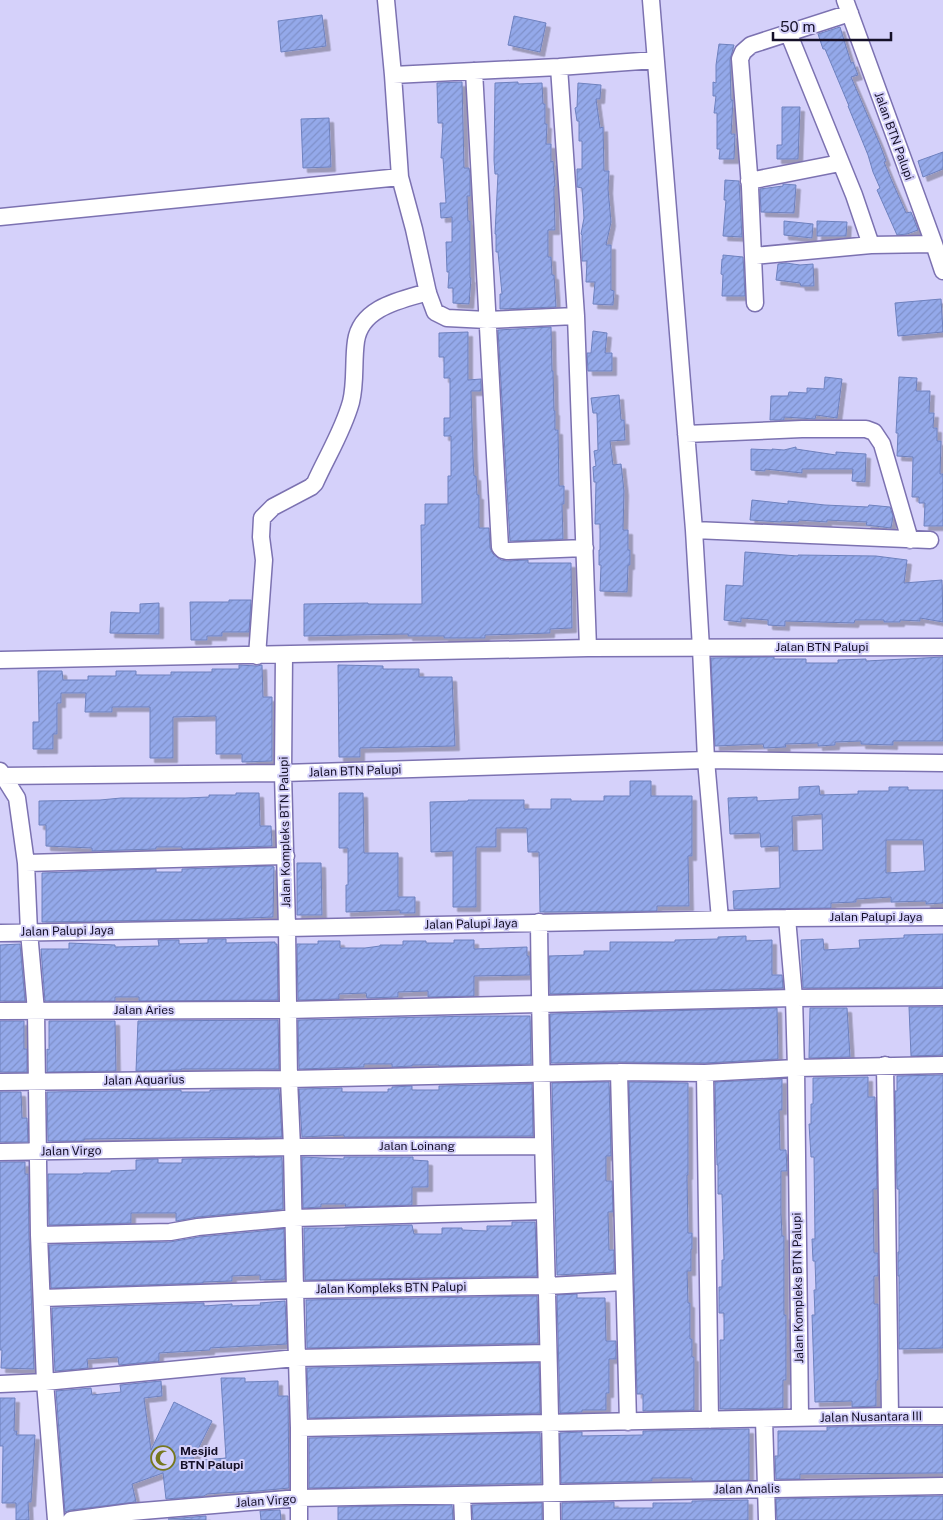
<svg xmlns="http://www.w3.org/2000/svg" width="943" height="1520" font-family="'Public Sans',sans-serif">
  <style>
    .building { fill: url(#building-hatch); stroke: #6e81be; fill-rule: evenodd; filter: url(#shadow) }
    .lines { fill: none; stroke-linecap: round; stroke-linejoin: round }
    .minor-casing { stroke: #7c72b1; stroke-width: 19 }
    .minor { stroke: #fff; stroke-width: 16 }
    .labels { text-anchor: middle; dominant-baseline: central; stroke-width: 4; stroke-linejoin: round; paint-order: stroke }
    .street-label { font-size: 12px; fill: #151028; stroke: #d5d1fa }
    .poi-label { font-size: 12px; font-weight: bold; fill: #151028; stroke: #d5d1fa; text-anchor: start }
  </style>
  <defs>
    <pattern id="building-hatch" width="6" height="6" patternUnits="userSpaceOnUse" patternTransform="scale(1.25)"><rect width="6" height="6" fill="#94a9ea"/><path d="M-1 1l2-2M0 6l6-6M5 7l2-2" fill="none" stroke="#7f90c9"/></pattern>
    <filter id="shadow"><feDropShadow dx="4.5" dy="4.5" stdDeviation="0" flood-color="#0004"/></filter>
  </defs>
  <rect width="100%" height="100%" fill="#d5d1fa"/>
  <path class="building" d="M322 15 326 46 281 52 278 21Z
    M514 16 546 23 540 52 508 45Z
    M840 27 851 63 853 62 858 75 851 77 880 145 886 161 884 162 891 179 906 213 911 212 918 230 907 234 897 235 877 190 880 188 873 172 868 155 848 106H849L825 49H823L818 34Z
    M719 44 734 45 730 60 731 100H733L731 134H735L734 159H719L720 149H717V113H714L716 96H713V82L716 83V65Z
    M462 82 464 168H469L470 174V196H467L468 221H470V278H471L469 304 453 303V288H448L449 272H447L446 242H452V217L441 218 440 203H446L443 158H441L443 123H438L437 83Z
    M518 82V84L542 83 543 104H545V124H547L546 144H551V162L553 161 555 186H554V193L555 230H548V257H551L552 275H554L556 307 500 309V294H502L498 252H496V234H495L498 174H495L494 160 495 83Z
    M578 83 601 85 600 99H596L600 128 603 127 604 171H609L608 189 611 222 606 245H611V290L614 291 613 305 593 304 595 282H586L587 261H582V235L581 234 584 218 582 188 577 187V169H582V141H579V121H577L575 108 577 107Z
    M782 107H800L798 159H777V145H782Z
    M329 118 331 167 303 168 301 119Z
    M943 152V169L923 177 918 161Z
    M725 180 739 181 742 237 723 236 726 200H724Z
    M783 184 796 185 794 213 761 212 760 189 783 186Z
    M784 221 813 224 812 238 784 235Z
    M817 221 847 222 846 236H817Z
    M723 255 743 257 745 296H722L723 275 721 274 722 259H723Z
    M786 263 800 265 813 264 814 286H801L800 283 776 280 778 264Z
    M941 299 943 332 898 336 895 303Z
    M551 327 552 371H553L554 411H555V430H558L559 486H564V504H562L563 539 510 541 498 330Z
    M593 331 607 333 605 353H612V371H588L587 353H591Z
    M468 332V380L481 379V391H471L473 457 474 476H476L477 495H479V528H489L490 548 493 554 501 560 507 561 528 560V563H571L572 628 550 629V633L485 635V638H444V636H408V634L304 636V604L368 603V604H422L421 525H425V504H448V476H451V436H444V418H450V378H444V357H439V333Z
    M825 377 842 379 837 418 816 415 815 419 784 417V420H770L771 396H788L789 392 807 393V388L824 389Z
    M899 377 917 378 916 391H930L929 413H934L933 428H937V441H941L940 474H943V526H924L925 503H919V497H912L913 457 897 456 898 433H896Z
    M619 395 621 420H624L625 440 610 441 613 465 621 464 624 491 623 530H628V550H630V565H628L627 592 600 591 601 565H599V550H600V524H595L596 482H594L593 467 596 466 594 451 598 450 597 413H593L591 398Z
    M796 447V449L836 455V452L866 454 865 482 852 481 853 469H802V473L765 469V471L751 470V449L772 450V449L784 450Z
    M752 500 788 504V501L825 505 868 507 869 505 890 507 893 516 891 528 866 525 867 522 827 520V522L799 520 798 522 781 521V522L750 520Z
    M745 552 798 556V555L876 556 907 560 904 583 942 580 943 622 920 618V621L900 620V622H884V620H855L854 623 785 621V626L768 625V620L741 618V622L724 620 726 585 743 586Z
    M229 600H251L249 632H222V636H207V640H191L190 602H229Z
    M159 603V634L110 633 111 612 140 613V604Z
    M774 657V659H806V663H838V660L866 659V661L943 657V741H893V745L861 744V741L835 742V745L818 746V743L785 744 786 747 764 748 763 744 715 746 711 658Z
    M239 665 257 666 262 665 263 697H272V761L242 762V754H216V716L173 717V758H150V707H112V712H85L86 693H61V703H57V734H53V749H33V722H39L38 671H62L63 680H88V676H116V671H136V675H171V672H212V669H239Z
    M338 665 383 666V669H419V677H452L455 746 360 748V757H339Z
    M630 781H651V796H692V856H688L689 906H657V911L540 912 539 852H528L527 828H496V847H476V907H453V851L431 852 430 802 468 801V800H524V809H551V799H571V801H604V796H630Z
    M819 786 820 795 858 794V791H889V787H908V790H943V903L926 904V901L891 902V897L856 899V902L831 903V908L734 909 733 891 780 888 779 846 761 847 760 833 730 834 728 798 757 797V801L799 799V787ZM822 814 823 850 793 851 792 816ZM886 840H923L925 871 886 873Z
    M236 793H259L260 826H271L272 846 182 849V847H156V849L92 851V848L46 846V825H39V801L100 800 121 798H186L209 797V795H236Z
    M339 793H363L364 853H398V897H415V913H400V910L346 912V885H348V848H339Z
    M297 863H321L322 915H297Z
    M272 866 274 867 273 917 226 919 42 922V873L156 869V872H182V869Z
    M943 934V987L803 988 801 940 823 939 824 950 860 948 859 940 904 938V935Z
    M746 936V941L772 940V975H782L783 988 550 994 549 956 584 955V951H610V942H675V940L718 939V937Z
    M208 939H226V943H227L275 942V944H277L278 1000 139 1001V997H115V1001H45L41 949H69V943L115 945V947L159 946 158 940H179V944L208 943Z
    M454 940H474V949L527 947V956H529L530 975 474 976V996L428 997V991L398 992V997L367 998 366 993 339 994V999L298 1000 297 944H318V941H340V948H365L380 946V945H403V941H426V943H454Z
    M20 944 25 1001H0V945Z
    M909 1007H943V1055L911 1056Z
    M777 1008 778 1059 705 1063 619 1062 551 1063 550 1014Z
    M810 1008H847L850 1057 809 1058Z
    M474 1016H530L531 1064 439 1066V1065H412V1066L392 1067V1064H364V1067L299 1069 298 1020Z
    M278 1020 279 1069H181V1070L136 1071 138 1021Z
    M0 1021H24V1049H27V1072H0Z
    M49 1021H115L116 1071 47 1072V1049L49 1050Z
    M943 1075V1348L899 1349V1276H898V1252H899V1189H897L895 1091H897V1076Z
    M868 1077V1097H875L877 1189H873L874 1253H878V1276H874V1304H878V1380H876V1406L852 1407V1401L815 1402 812 1315H815L814 1290H816L815 1261H813L812 1239H815L814 1157H811L809 1124H811V1104H813V1078Z
    M782 1079V1110H779L780 1150H786L787 1171H781V1213L782 1236H784V1315H786V1380H783V1408L720 1409V1340H724V1313H719V1287H722V1260H724L722 1194H718V1165H717L715 1082Z
    M609 1082 611 1156H606V1181H612L613 1212H608L609 1250H614V1272L557 1275 552 1083Z
    M629 1082 688 1083V1175H687L688 1233H692V1249H691V1271H687L688 1303H690V1339H692V1357H694V1410L643 1411V1394H637Z
    M532 1084 533 1136 344 1137V1135L302 1137 299 1089 342 1088V1092H388V1089H392V1087L412 1086V1090H439V1086Z
    M279 1089 282 1137 84 1139V1141H48L47 1092 181 1090V1092H210V1090Z
    M0 1092H21L22 1118H27L28 1142H0Z
    M282 1157 283 1209 197 1217 176 1221V1213H131V1223L49 1225 48 1174H83V1173H111V1171L136 1170V1160L158 1159V1163H182V1159Z
    M302 1157 344 1159V1157H413V1160L428 1161V1187H412V1205L345 1207 346 1204H321V1207L303 1208Z
    M0 1162H25V1174H28L29 1235 34 1369 1 1368 2 1350H0Z
    M512 1222H535L537 1276 305 1280 304 1228H345V1227L412 1225 414 1234H442V1228H462V1230L487 1231V1226H512Z
    M284 1229 285 1279 260 1280V1275L232 1276V1281L203 1282V1283L51 1288 49 1245 170 1242 199 1237Z
    M577 1294V1298H605L606 1341H616V1359H609V1393H606V1410H582V1412L560 1413 557 1295Z
    M537 1296 538 1343 307 1348 306 1300Z
    M285 1301 287 1344 210 1348V1350L159 1353V1361L119 1365 118 1357 87 1359 88 1368 55 1371 52 1308 204 1303V1306L232 1304V1306L261 1305 260 1303Z
    M539 1363 540 1413 309 1418 307 1368Z
    M221 1378H245V1382L278 1381V1396H288L289 1488 258 1491 221 1493 207 1494 204 1496 166 1499 163 1473 132 1484 136 1502 70 1510 65 1512 56 1391 91 1388 92 1395 121 1392 120 1385 161 1381 162 1396 144 1398 151 1450 174 1402 212 1421 192 1461 226 1458Z
    M0 1398H15L14 1431H17L16 1435H35L31 1502H28L29 1520H16V1503H2L3 1446H0Z
    M890 1426H943V1473L800 1474V1479H776L775 1456H778V1431H827V1427Z
    M749 1429V1480L692 1481V1478H652V1481L561 1483 560 1433 582 1432V1436L643 1435V1431Z
    M540 1433 541 1483 309 1488V1438Z
    M943 1496V1520H777L776 1499Z
    M748 1500V1520H562V1503L614 1502V1508H653V1503H692V1501Z
    M542 1503V1520H473L472 1505Z
    M452 1505 453 1520H338V1507Z
    M280 1510 281 1520H261L260 1511Z
    M206 1516V1520L168 1519Z"/>
  <g class="lines">
    <g class="minor-casing">
      <path id="minor" d="M386 0 393 75 400 177 414 229 428 293 435 312 447 318 487 320 576 316
        M651 0 694 530 701 648 706 760 720 919
        M845 0 934 244 943 271
        M788 32 854 195 871 245
        M559 67 576 316 588 648
        M474 71 500 547 503 550 507 551 585 548
        M393 75 559 67 655 60
        M749 181 840 163
        M0 217 400 177
        M753 256 871 245 934 244
        M755 303 750 187 740 59 743 52 751 45 850 13
        M686 434 802 429H866L874 432 882 444 910 540
        M694 530 930 540
        M284 655 283 773 287 928 289 1079 292 1147 295 1290 299 1428V1520
        M257 656 264 560 261 537 262 518 273 507 311 487 315 483C327 456 343 431 351 402 356 382 353 361 356 341 361 307 401 300 428 292
        M0 660 588 648 943 647
        M0 771 17 798 26 863 29 932 36 1011 39 1235 45 1382 56 1520
        M0 776 283 773 706 760 943 763
        M26 863 286 856
        M787 918 794 998 796 1068 800 1418
        M539 922C541 1122 549 1321 552 1520
        M0 933 287 928 787 918 943 917
        M0 1011 288 1010 794 998 943 997
        M885 1065 890 1416
        M619 1072 628 1422
        M705 1073 710 1420
        M0 1082 289 1079 619 1072 705 1073 796 1068 943 1065
        M0 1152 292 1147 542 1146
        M39 1235 170 1232 198 1227 294 1218 545 1211
        M42 1298 295 1290 547 1286 624 1282
        M0 1384 45 1382 296 1358 548 1353
        M764 1419 767 1520
        M299 1428 890 1416H943
        M462 1496 463 1520
        M71 1520 131 1512 299 1498 943 1486"/>
    </g>
    <use href="#minor" class="minor"/>
  </g>
  <defs>
    <g id="mosque-ring" transform="scale(1.25)"><circle r="9.5" fill="#d5d1fa" stroke="#77781f" stroke-width="1.5"/><path d="M3.5-4.9A6 6 0 1 0 3.5 4.9A5 5 0 1 1 3.5-4.9Z" fill="#77781f"/></g>
  </defs>
  <g fill-rule="evenodd">
    <use href="#mosque-ring" x="163" y="1458"/>
  </g>
  <g class="labels">
    <g class="street-label">
      <text transform="translate(894 136) rotate(70)">Jalan BTN Palupi</text>
      <text x="822" y="647">Jalan BTN Palupi</text>
      <text transform="translate(355 771) rotate(-2)">Jalan BTN Palupi</text>
      <text transform="translate(285 832) rotate(-91)">Jalan Kompleks BTN Palupi</text>
      <text x="876" y="917">Jalan Palupi Jaya</text>
      <text transform="translate(471 924) rotate(-1)">Jalan Palupi Jaya</text>
      <text transform="translate(67 931) rotate(-1)">Jalan Palupi Jaya</text>
      <text x="144" y="1010">Jalan Aries</text>
      <text transform="translate(144 1080) rotate(-1)">Jalan Aquarius</text>
      <text x="417" y="1146">Jalan Loinang</text>
      <text transform="translate(71 1151) rotate(-1)">Jalan Virgo</text>
      <text transform="translate(391 1288) rotate(-1)">Jalan Kompleks BTN Palupi</text>
      <text transform="translate(798 1288) rotate(-91)">Jalan Kompleks BTN Palupi</text>
      <text transform="translate(871 1417) rotate(-1)">Jalan Nusantara III</text>
      <text transform="translate(747 1489) rotate(-1)">Jalan Analis</text>
      <text transform="translate(266 1501) rotate(-4)">Jalan Virgo</text>
    </g>
    <g class="poi-label">
      <text x="180" y="1451">Mesjid<tspan x="180" dy="14">BTN Palupi</tspan></text>
    </g>
  </g>
  <path d="M773 32v8h118v-8" fill="none" stroke="#151028" stroke-width="2.5"/>
  <text x="780" y="32" font-size="15" fill="#151028" stroke="#d5d1fa" stroke-width="4" paint-order="stroke">50 m</text>
</svg>
